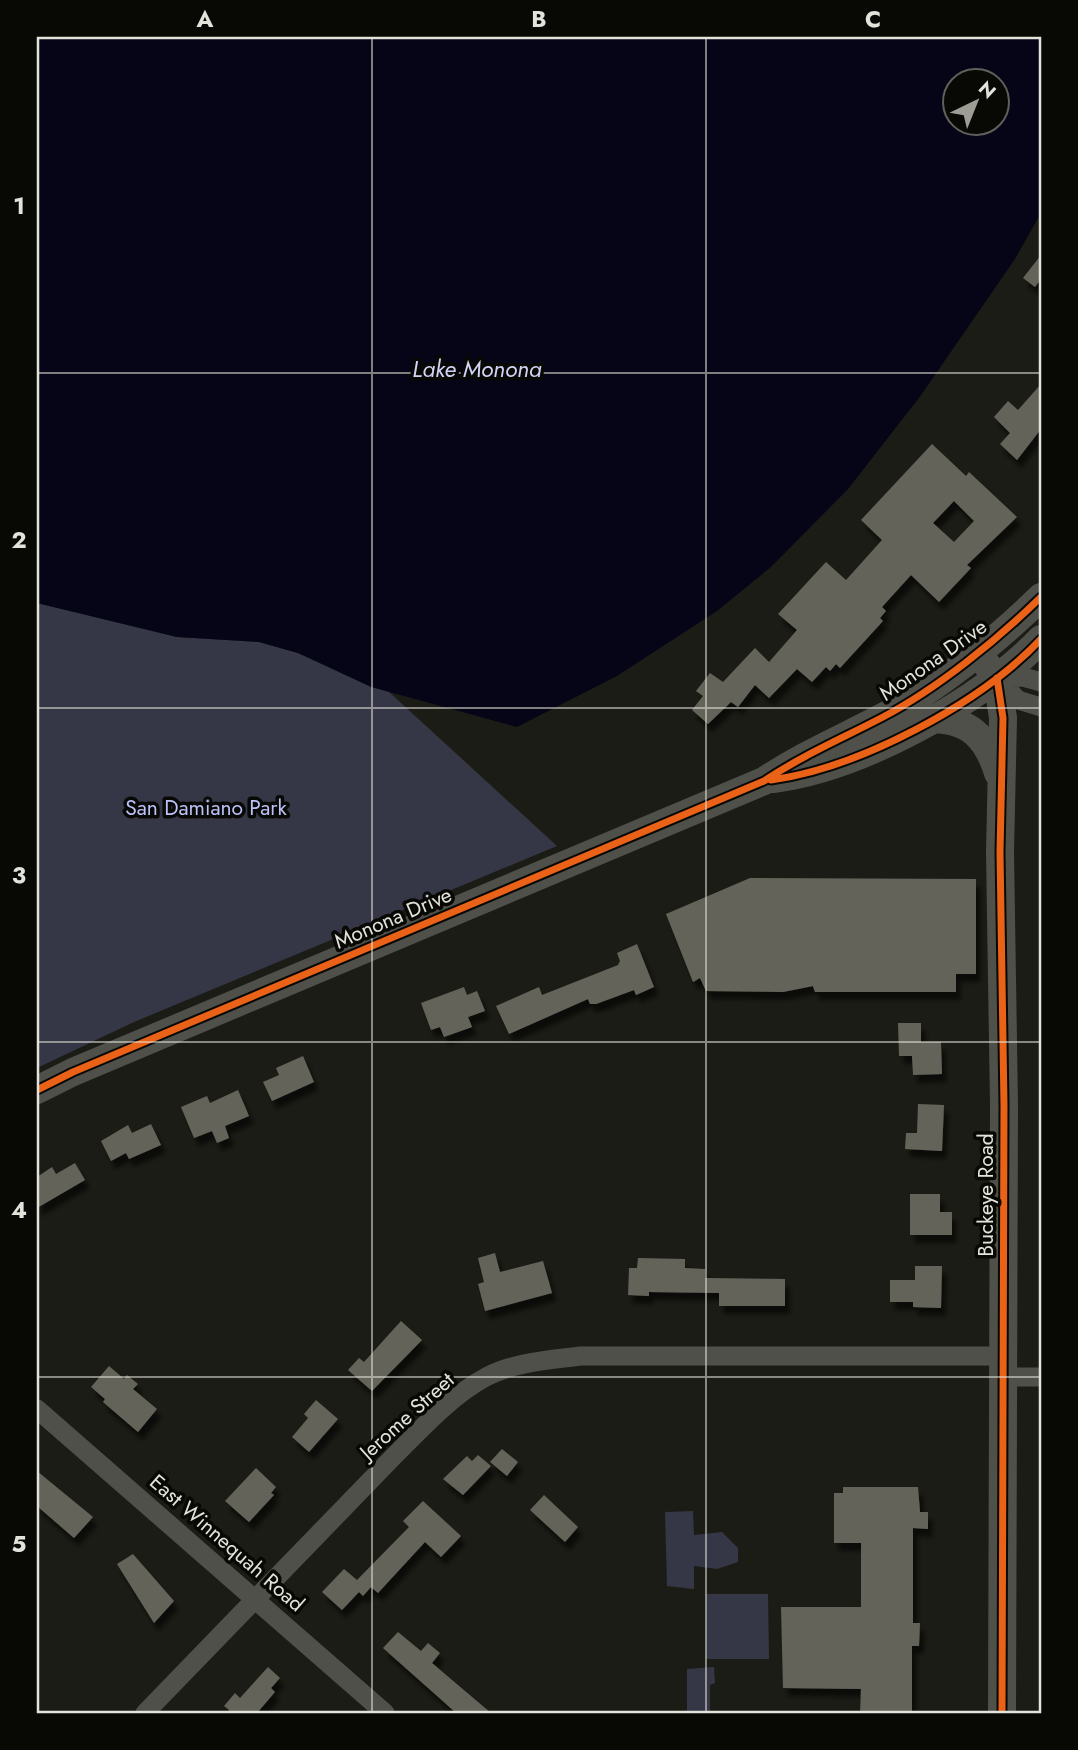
<svg xmlns="http://www.w3.org/2000/svg" width="1078" height="1750" font-family="Jost,sans-serif">
  <style>
    .green { fill: #353746 }
    .water { fill: #060518; fill-rule: evenodd }
    .building { fill: #64645a; fill-rule: evenodd; filter: url(#shadow) }
    .lines { fill: none; stroke-linecap: round; stroke-linejoin: round }
    .street { stroke: #50504b; stroke-width: 19 }
    .secondary { stroke: #50504b; stroke-width: 28 }
    .cycleway-casing { stroke: #080805; stroke-width: 11 }
    .cycleway { stroke: #ea6118; stroke-width: 7 }
    .grid { fill: none; stroke: #e3e3db; stroke-width: 2; stroke-opacity: 0.55 }
    .labels { text-anchor: middle; dominant-baseline: central; stroke-width: 7; stroke-linejoin: round; paint-order: stroke }
    .street-label { font-size: 21px; fill: #e3e3db; stroke: #080805 }
    .park-label { font-size: 21px; fill: #bcc1fa; stroke: #080805 }
    .water-label { font-size: 23px; font-style: italic; fill: #d1d4f7; stroke: #080805 }
    .neatline { fill: none; stroke: #e3e3db; stroke-width: 2.5 }
    .grid-label { font-size: 23px; text-anchor: middle; font-weight: bold; fill: #e3e3db }
  </style>
  <defs>
    <filter id="shadow"><feDropShadow dx="4.5" dy="8" stdDeviation="2" flood-color="#0009"/></filter>
  </defs>
  <rect width="100%" height="100%" fill="#1c1c16"/>
  <path class="green" d="M37 603 177 637 259 642 298 653 389 692 557 846 134 1022 37 1068Z
    M693 1511 694 1535 722 1532 738 1548V1562L717 1569 694 1566V1589L667 1586 665 1512Z
    M706 1594H768L769 1659H706Z
    M714 1667 715 1683 710 1685V1713H687V1669Z"/>
  <path class="water" d="M37 37H1041V213L1015 259 919 398 848 489 771 567 717 611 617 676 517 727 371 687 298 653 259 642 177 637 37 603ZM956 80H998V122H956Z"/>
  <path class="building" d="M1041 255V279L1035 287 1023 278Z
    M1041 384V429L1017 460 1000 444 1010 433 994 417 1008 401 1018 410Z
    M932 444 966 476 969 472 1017 517 967 565 971 568 939 602 911 575 882 607 886 611 880 618 883 621 840 668 836 664 830 671 826 667 812 682 797 669 769 698 755 685 738 707 731 702 708 724 692 710 703 696 696 691 710 673 723 682 755 648 769 662 797 630 778 614 826 562 846 580 882 540 861 520ZM954 501 974 521 954 542 933 523Z
    M750 878 976 879V974H956V992H815L813 986 783 992 706 991 700 978 693 982 666 914Z
    M637 944 654 987 636 995 634 990 596 1004H590L588 999 509 1034 496 1006 539 987 542 995 618 965 620 961 617 953Z
    M464 987 467 995 477 991 485 1011 468 1017 472 1027 444 1037 440 1027 431 1030 421 1003Z
    M898 1023H921V1042H941L942 1074 913 1075 912 1056H899Z
    M303 1056 314 1082 272 1101 263 1082 279 1075 276 1068Z
    M238 1090 249 1116 225 1126 229 1138 217 1143 212 1131 194 1138 181 1107 207 1096 210 1103Z
    M918 1104 944 1105 942 1151 905 1149 906 1133H917Z
    M151 1124 161 1145 129 1159 126 1153 111 1161 101 1141 128 1125 132 1133Z
    M75 1163 85 1180 37 1208V1177L52 1167 56 1174Z
    M910 1194H940V1212H952V1235H910Z
    M495 1253 500 1272 543 1261 552 1293 485 1311 478 1284 484 1282 478 1258Z
    M638 1258 685 1259V1268L705 1269V1278L785 1279V1306H719V1293L649 1292V1296L628 1295 629 1268H637Z
    M915 1266H942L941 1308 913 1307V1302H890V1280H915Z
    M401 1321 422 1340 372 1391 348 1370 359 1358 364 1362Z
    M109 1366 124 1379 127 1375 138 1384 133 1389 157 1409 138 1432 103 1402 105 1399 91 1387Z
    M316 1400 338 1419 309 1452 292 1437 308 1418 304 1414Z
    M502 1449 518 1462 507 1476 490 1462Z
    M478 1455 491 1466 463 1495 443 1479 467 1456 472 1461Z
    M256 1468 276 1487 271 1493 274 1495 249 1522 225 1501Z
    M37 1471 93 1517 74 1538 37 1506Z
    M843 1487H918L920 1512H928V1529L913 1528V1623H920L919 1646H912V1713H860L861 1689 783 1688 781 1607H861V1543H834V1493H843Z
    M544 1495 578 1527 565 1542 530 1510Z
    M423 1501 461 1536 441 1557 425 1542 378 1593 371 1587 363 1596 359 1592 342 1610 322 1592 344 1569 357 1580 409 1527 403 1521Z
    M133 1554 174 1601 154 1623 117 1564Z
    M398 1632 421 1651 428 1643 440 1653 432 1663 491 1713H456L445 1703 383 1648Z
    M268 1667 280 1678 271 1688 275 1692 257 1713H227L229 1710 224 1706 235 1693 240 1698Z"/>
  <g class="lines">
    <path class="street" d="M997 678 1023 677 1041 682
      M998 679 1018 700 1041 707
      M1004 1377H1041
      M37 1409 385 1713
      M145 1713 395 1455C422 1428 451 1396 486 1377 514 1362 550 1360 581 1356H1003"/>
    <path class="secondary" d="M977 652 997 678 1003 718 1000 852 1004 1105 1002 1713
      M930 719C969 719 987 737 998 773
      M773 779C860 768 981 702 1041 639
      M37 1090 73 1072 764 781C803 755 841 739 883 717 938 688 997 640 1041 597"/>
    <g class="cycleway-casing">
      <path id="cycleway" d="M997 678 1003 718 1000 852 1004 1105 1002 1713
        M771 780C859 768 980 704 1041 639
        M37 1090 73 1072 764 781C803 755 841 739 883 717 938 688 997 640 1041 597"/>
    </g>
    <use href="#cycleway" class="cycleway"/>
  </g>
  <path class="grid" d="M372 37V1713M706 37V1713M37 373H1041M37 708H1041M37 1042H1041M37 1377H1041"/>
  <g class="labels">
    <g class="street-label">
      <text transform="translate(933 660) rotate(-35)">Monona Drive</text>
      <text transform="translate(393 918) rotate(-23)">Monona Drive</text>
      <text transform="translate(986 1195) rotate(-90)">Buckeye Road</text>
      <text transform="translate(407 1416) rotate(-42)">Jerome Street</text>
      <text transform="translate(227 1543) rotate(41)">East Winnequah Road</text>
    </g>
    <g class="park-label">
      <text x="206" y="808">San Damiano Park</text>
    </g>
    <g class="water-label">
      <text x="477" y="369">Lake Monona</text>
    </g>
  </g>
  <rect width="1078" height="1750" fill="none" stroke="#080805" stroke-width="77"/>
  <g transform="translate(976 102) rotate(43)"><circle r="33" fill="#080805" stroke="#60605b" stroke-width="2"/>
  <path d="M0-5L12 26L0 18L-12 26Z" fill="#9d9d96"/>
  <text y="-10" font-size="19" font-weight="bold" text-anchor="middle" fill="#e3e3db">N</text>
  </g>
  <rect x="38" y="38" width="1002" height="1674" class="neatline"/>
  <g class="grid-label">
    <text x="205" y="27">A</text>
    <text x="539" y="27">B</text>
    <text x="873" y="27">C</text>
    <text x="19" y="214">1</text>
    <text x="19" y="548">2</text>
    <text x="19" y="883">3</text>
    <text x="19" y="1218">4</text>
    <text x="19" y="1552">5</text>
  </g>
</svg>
